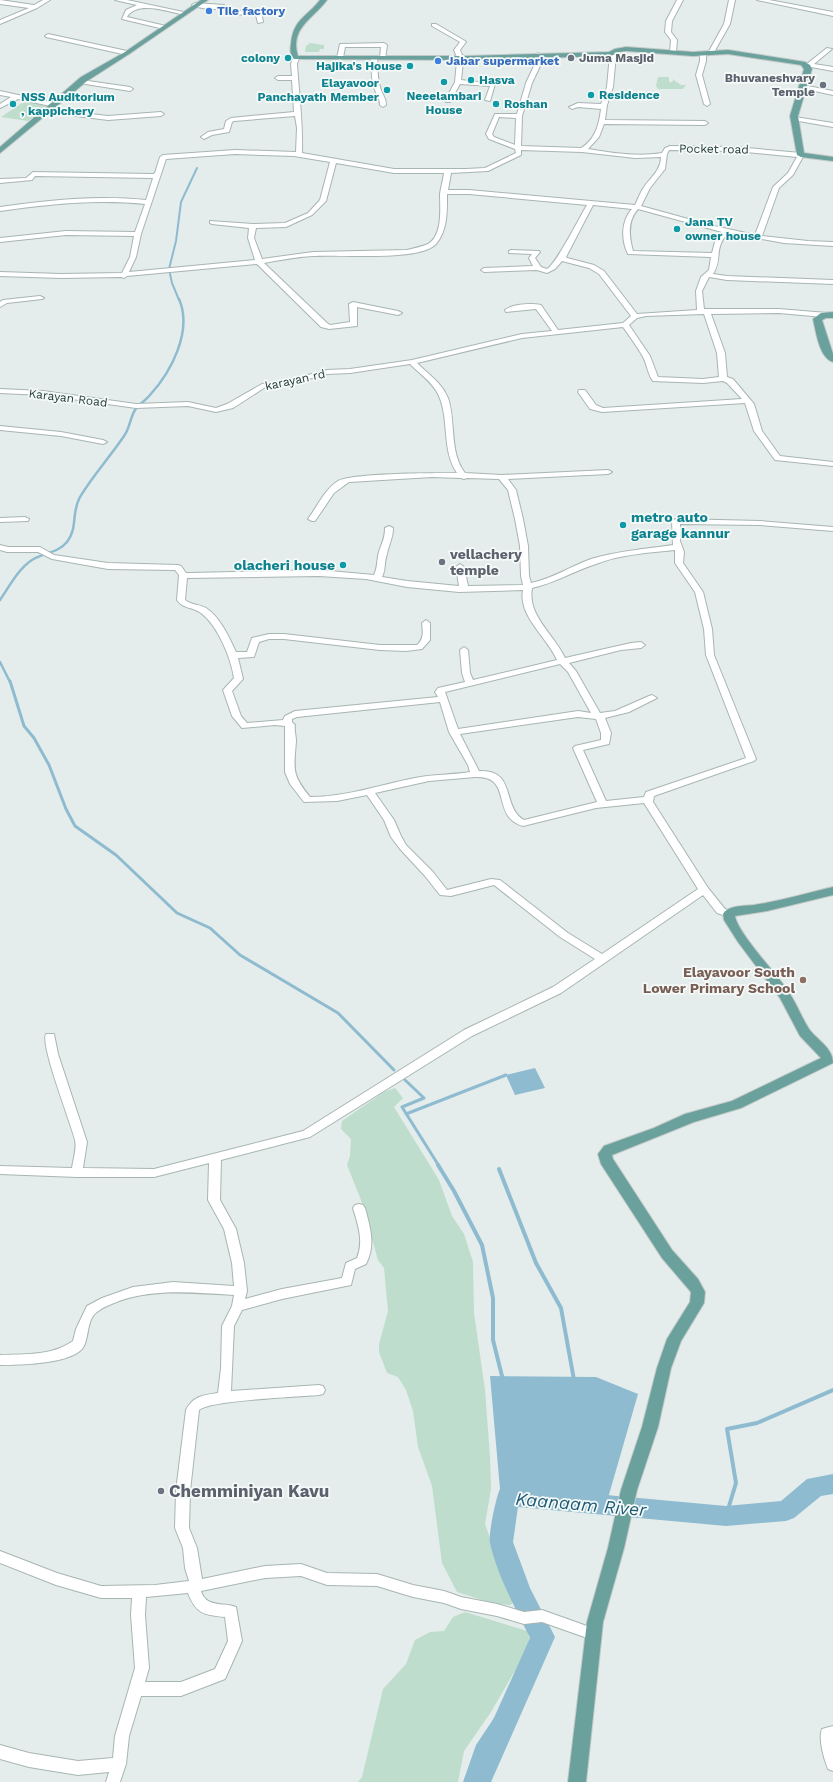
<svg xmlns="http://www.w3.org/2000/svg" width="833" height="1782" font-family="'Work Sans',sans-serif">
  <style>
    .green { fill: #beddcc }
    .water { fill: #8fbbd0 }
    .lines { fill: none; stroke-linecap: round; stroke-linejoin: round }
    .stream-far3 { stroke: #8fbbd0; stroke-width: 2 }
    .stream-far2 { stroke: #8fbbd0; stroke-width: 2.5 }
    .stream-far1 { stroke: #8fbbd0; stroke-width: 3 }
    .stream { stroke: #8fbbd0; stroke-width: 4 }
    .river { fill: #8fbbd0; fill-rule: evenodd }
    .minor-casing { stroke: #a7b5b3; stroke-width: 2 }
    .major-casing { stroke: #c2c9c8; stroke-width: 2 }
    .minor { fill: #fff; fill-rule: evenodd }
    .major { fill: #6aa19c; fill-rule: evenodd }
    .shop-dot { fill: #3f7fe0; stroke: #f5faf8; stroke-width: 1.5 }
    .culture-dot { fill: #0f9aa8; stroke: #f5faf8; stroke-width: 1.5 }
    .worship-dot { fill: #6b7280; stroke: #f5faf8; stroke-width: 1.5 }
    .education-dot { fill: #8d6e63; stroke: #f5faf8; stroke-width: 1.5 }
    .labels { text-anchor: middle; dominant-baseline: central; stroke-width: 3.5; stroke-linejoin: round; paint-order: stroke }
    .far-shop-label { font-size: 12px; font-weight: bold; fill: #366cbe; stroke: #f5faf8; text-anchor: start }
    .far-culture-label { font-size: 12px; font-weight: bold; fill: #0d838f; stroke: #f5faf8; text-anchor: start }
    .far-worship-label { font-size: 12px; font-weight: bold; fill: #5b616d; stroke: #f5faf8; text-anchor: start }
    .far-street-label { font-size: 12px; fill: #243e3c; stroke: #f5faf8 }
    .culture-label { font-size: 14px; font-weight: bold; fill: #0d838f; stroke: #f5faf8; text-anchor: start }
    .worship-label { font-size: 14px; font-weight: bold; fill: #5b616d; stroke: #f5faf8; text-anchor: start }
    .education-label { font-size: 14px; font-weight: bold; fill: #785e54; stroke: #f5faf8; text-anchor: end }
    .near-worship-label { font-size: 17px; font-weight: bold; fill: #5b616d; stroke: #f5faf8; text-anchor: start }
    .near-water-label { font-size: 18px; font-style: italic; fill: #205c79; stroke: #f5faf8 }
  </style>
  <rect width="100%" height="100%" fill="#e4edeb"/>
  <path class="green" d="M310 43 324 45V49H320L319 52H305L306 46Z
    M658 77H669V82H673L672 79 681 85H686L683 89H658L656 86Z
    M25 101 47 105 28 121 1 117Z
    M395 1088 403 1098 394 1107 439 1180 452 1216 464 1234 473 1262 474 1313 485 1390 490 1457 491 1489 485 1524 513 1603 510 1605 492 1603 457 1592 442 1563 432 1486 418 1447 413 1411 406 1390 398 1377 387 1373 379 1352V1344L388 1311 384 1268 378 1260 361 1200 347 1165 350 1156 351 1139 341 1129 342 1121 384 1092Z
    M465 1612 527 1631 532 1648 513 1674 491 1712 464 1751 458 1782H358L362 1777 383 1689 406 1664 415 1640 430 1632 444 1631 453 1617Z"/>
  <path class="water" d="M535 1068 545 1088 515 1095 506 1075Z
    M490 1376 596 1377 638 1394 606 1505 500 1489Z
    M494 1718 515 1720 498 1737 478 1782H463L476 1745Z"/>
  <g class="lines">
    <path class="stream-far3" d="M179 300 172 283 169 269 176 241 181 202 197 168"/>
    <path class="stream-far2" d="M0 600C9 587 19 568 32 560 43 553 58 553 67 542 78 528 71 513 80 497 93 475 110 457 124 436 130 428 130 418 135 410 138 405 145 401 150 395 171 372 193 331 179 299
      M0 662 10 682"/>
    <path class="stream-far1" d="M10 681 24 726 34 738 49 765 66 809 75 826 116 855 177 913 210 928 240 955 338 1013 394 1070
      M405 1080 424 1098 402 1107 439 1166
      M406 1114 506 1075"/>
    <path class="stream" d="M438 1165 454 1191 482 1245 493 1298V1340L503 1380
      M499 1169 536 1263 561 1308 574 1380
      M516 1489 517 1497
      M726 1516 736 1483 727 1429 757 1423 833 1390"/>
    <path class="river" d="M833 1474V1494L821 1496 794 1518 786 1521 726 1526 518 1507 513 1542 530 1588 555 1637 491 1782H465L530 1638C516 1609 497 1575 490 1543 488 1535 496 1497 500 1489L508 1486 726 1506 781 1501 807 1479Z"/>
    <g class="minor-casing">
      <path id="minor" d="M0 0 34 5 43 0H50L37 8 0 24V20L29 8 0 4Z
        M115 0H127L188 13 185 15C169 12 137 0 127 17L166 26 167 27 164 29 122 19 126 10 137 5Z
        M677 0H683L672 21 671 32 677 40 676 52 673 54 670 52 671 40 665 32 666 21Z
        M729 0H735L730 24 713 54H709L708 53 724 24Z
        M757 0H769L833 12V16Z
        M195 3 224 5 228 10 261 12 263 22 258 23 256 15 226 14 222 9H207L193 6 192 5Z
        M432 24H436L465 41 466 42 460 50 462 55 470 58 463 62 461 80 495 84 490 101 485 100 490 86 460 84 450 102H446L445 101 455 82 457 61 461 58 457 57 454 50 460 42 432 26Z
        M48 34 127 51 130 53 127 55 46 37 45 36Z
        M384 43 387 45 385 59 380 58 381 47H345L343 58 340 60 337 58 340 44Z
        M827 48 832 49 814 64 833 67V71L811 67 808 68 804 65V63H808Z
        M613 52 616 54 613 87 607 105 605 120 705 121 708 123 705 125 604 124 599 137 588 149C612 153 638 157 662 153L665 148 670 146 736 147 801 153 804 155 793 175 779 188 762 236 808 241 833 242V246L784 243 728 233C713 249 723 259 713 274L727 276 833 280V284L727 280 709 277 702 291 704 309H779L827 313 828 315 824 317 779 313 711 314 725 353 727 377 733 379 754 404 762 431 780 456 833 462V466L775 460 754 431 745 403 602 412 590 409 578 392 579 390H585L596 405 603 408 742 399 727 383 723 381 703 383 653 381C648 375 647 364 643 357 637 346 630 337 623 327L522 338 417 363C428 374 442 383 448 398 456 421 449 453 465 473L502 475 608 470 612 472 608 474 508 479 516 490 523 519 528 546 529 576 531 583C552 579 571 566 591 559 618 551 646 549 673 545L672 521 676 519 760 521 833 527V531L760 525 680 524V541L684 552 683 563 703 592 712 629 714 655 756 759 754 761 654 796 653 802 708 888 725 909 733 912 734 914 729 917 717 913 703 895 561 993 472 1036 310 1137 221 1160 220 1200 236 1229 244 1263 247 1291 245 1299 282 1289 342 1278 346 1263 357 1258C364 1241 358 1225 353 1208L355 1205 359 1204 363 1205 365 1208C370 1227 376 1245 366 1264L355 1269 351 1285 282 1299 242 1310 234 1326 231 1391 319 1385 323 1386 325 1390 323 1394 319 1395C298 1397 210 1400 199 1410L190 1491 189 1528 197 1548 202 1579 265 1566 301 1564 327 1573 377 1574 413 1585 444 1591 461 1597 497 1604 524 1612 542 1610 598 1630 600 1634 598 1638 593 1640 542 1622 524 1624 497 1616 461 1609 444 1603 413 1597 377 1586 327 1585 301 1576 265 1578 201 1591C206 1608 223 1602 236 1607L242 1641 225 1679 181 1696H141L129 1736 126 1764 120 1782H106L109 1772 78 1775 29 1767 0 1759V1745L29 1753 78 1761 113 1758 115 1736 135 1668 131 1615 132 1598H101L56 1585 0 1563V1551L57 1573 101 1586 155 1585 189 1581 185 1568 183 1548 175 1528 176 1491 186 1410C193 1396 204 1395 218 1393L221 1368 222 1326 232 1306 234 1295C195 1293 157 1288 119 1301 112 1304 103 1307 97 1312 87 1319 89 1336 84 1346 75 1364 19 1365 0 1365V1355C25 1354 52 1356 73 1341L76 1329 87 1306 102 1298 133 1287 173 1282 234 1286 232 1263 224 1229 208 1200 209 1163 154 1177H77L0 1174V1166L72 1168C73 1160 77 1149 75 1140 71 1123 40 1045 46 1034H54L58 1054 87 1142 83 1168 154 1169 303 1131 464 1030 553 987 595 959 560 937 494 885 451 896 440 895 425 876 400 849 391 837 384 820 367 795 337 801 304 802 290 784 285 772V726L275 725 242 728 232 716 223 690 234 678C231 658 218 626 201 613 193 607 183 609 177 600L179 575 175 570 108 569 52 559 38 552H7L0 550V545L8 547H40L54 555 108 563 178 565 181 566 186 573H190L319 570 374 575C377 569 377 563 378 556 380 545 385 541 385 528L389 526 393 528C393 538 389 544 387 554 384 562 386 569 382 577L407 581 459 586 456 567 460 564 464 567 468 586 523 585 521 576 520 546 515 519 508 490 499 479 467 478 464 479 461 478 432 477 349 482 334 493 315 521H312L308 519C317 507 325 489 338 481 353 473 436 473 457 473 441 450 450 418 438 394 432 382 420 374 410 364L350 373 327 374 289 384 264 388 233 408 216 412 188 406 136 408 43 395 0 393V389L43 391 136 404 188 402 216 408 227 404 262 384 289 380 327 370 350 369 412 360 522 334 552 331 536 309 506 312 505 310C513 304 531 303 541 305L558 330 623 323 631 316 599 274 589 268 562 261 555 269 547 273 537 270 484 272 481 270 484 268 533 266 529 258 532 254 509 253V251L511 250 539 251 540 252 535 258 541 267 547 269C557 263 579 218 587 205L469 194H447C447 210 448 230 436 244 419 262 339 254 313 256 296 257 280 260 264 263L327 323 330 325 350 322 349 304 353 302 398 311 402 313 398 315 357 307V326L329 329 321 327 257 264 127 276 124 278 121 277 61 278 0 276V272L61 274 122 273 130 257 134 236 66 235 0 242V238L66 231 135 232 145 204C96 199 48 204 0 211V207C49 200 97 195 146 200L153 178 35 176 32 180 0 183V179L26 178 33 172 153 174 155 173 160 157 163 155 235 150 296 152 297 128 295 116 234 121 232 122 229 132 212 135 204 139 201 137 208 132 224 129 226 121 231 118 294 112 292 80H278L275 78 278 76H292L291 64 293 58 296 56 299 58 297 64C299 94 303 123 302 153L394 169H466L485 168 516 153 515 149 489 139 486 134 495 114H517L526 83 534 66 535 55 538 53 541 55 540 66 532 83 522 116 521 146 581 148C595 140 599 125 601 109L578 107 572 109 569 107 578 103 601 104 607 87 610 54ZM499 117 516 118 515 145 494 137 492 134ZM521 150 582 152 635 158 661 157C661 170 651 177 644 187 640 193 638 199 635 205L469 190H448L451 173 488 171 521 155ZM669 150 736 151 797 157 788 173 773 187 755 235 710 225 641 206 650 188 665 169 667 154ZM235 154 294 156 330 162 320 200 308 213 285 223 253 224 210 221V223L212 224 249 228 248 238 255 260 129 272 136 257 141 234 166 159ZM336 163 394 173H444C443 180 441 187 440 194 440 209 443 235 428 244 421 247 414 248 407 250L313 252 262 259 254 238 256 228 286 227 312 215 326 201ZM593 205 632 209C621 221 621 240 628 254L711 257 709 270 701 277 696 291 697 310 637 314 604 271 594 265 567 258 566 257ZM638 209 722 232 716 238 712 253 633 251C629 237 627 221 638 209ZM704 314 717 353 719 377 703 379 658 377 650 356 629 325 637 318 646 316ZM675 550V563L695 592 704 629 706 655 746 758 646 792 644 797 606 801 583 750 609 744 611 733 605 718 629 712 657 698 652 695 649 696 615 711 600 713 576 671 569 663 621 650 641 648 645 645 641 642 631 643 565 658C554 634 527 616 532 588 555 583 574 571 596 564 621 554 649 553 675 550ZM319 576 366 579 407 587 459 592 523 590C518 616 547 637 557 660L473 680 470 673 468 650 464 647 460 650 462 673 465 682 438 688 435 692 438 697 295 711 285 716 283 720 247 723 241 716 232 691 243 679 238 658 254 657 259 642 269 639H284L380 650 406 651 422 649 430 640V623L426 620 422 623C423 631 424 639 417 645H380L284 634H269L252 638 247 652H236C229 637 220 617 206 608 199 604 191 605 185 600L187 578ZM560 664 568 672 591 713 578 711 458 729 445 692ZM440 702 449 732 468 765 470 772C452 775 433 774 415 778 379 785 346 797 310 797 291 774 294 769 296 741 296 736 294 730 295 725L292 722V719L297 717ZM578 717 596 719 601 733V740L575 746 573 748 597 802 524 820C501 807 517 769 479 771L460 734ZM475 777C514 775 490 817 523 826L596 808 644 803 698 889 602 954 568 933 500 880 491 879 447 890 433 872 406 845 401 836 394 820 375 793 429 781ZM188 1593C196 1614 204 1615 225 1617L228 1641 215 1669 181 1682H145L149 1668 145 1615 146 1597Z
        M703 52 706 54V61L702 75 710 104 707 106 704 104 696 75 700 61V54Z
        M374 56 377 58C378 68 377 78 380 87 382 95 386 97 386 105L383 107 380 105C380 97 376 95 374 87 371 78 372 68 371 58Z
        M81 80 130 87 133 89 130 91 79 83 78 82Z
        M803 85 833 91V95L801 88V86Z
        M0 91 55 103 58 105 55 107 18 99 0 108V104L11 97 0 95Z
        M47 109 108 116 161 112 164 114 161 116 108 120 45 112 44 111Z
        M795 117 833 123V127L793 120 792 119Z
        M40 296 44 298 42 299 7 303 0 307V302L3 300Z
        M0 426 61 432 103 440 107 442 103 444 61 436 0 430Z
        M25 517 29 519 28 521 0 522V518Z
        M833 1726V1771L828 1769C824 1759 818 1739 822 1729Z"/>
    </g>
    <g class="major-casing">
      <path id="major" d="M201 0H208L129 54 87 81 0 153V147L81 77 125 52Z
        M320 0H327C314 18 289 28 298 56H467L609 52 615 49 626 47 693 52 728 50 805 62 810 65 812 69 798 116 804 153 833 157V161L801 157 797 155 790 116 804 69 801 65 728 54 693 56 626 51 619 52 611 56 467 60 294 59C290 54 290 50 291 44 293 19 307 17 320 0Z
        M833 312V318H826L822 320 833 354V362C819 358 816 331 813 319L821 313Z
        M833 887V895L767 911 735 916C738 934 779 976 790 994 797 1005 802 1018 809 1029 817 1040 833 1048 833 1063L741 1108 694 1122 612 1155 613 1159 672 1250 698 1279 705 1292 704 1303 681 1341 671 1368 658 1427 637 1490 624 1548 603 1622 586 1782H568L587 1622 608 1548 621 1490 642 1427 657 1368 667 1339 690 1302 691 1292 662 1258 601 1164 598 1154 604 1146 654 1128 685 1114 732 1101 821 1058 800 1036 780 998 738 942 724 920 723 914C728 905 745 906 754 905 781 901 807 893 833 887Z"/>
    </g>
    <use href="#minor" class="minor"/>
    <use href="#major" class="major"/>
  </g>
  <g class="shop-dot">
    <circle cx="209" cy="11" r="4"/>
    <circle cx="438" cy="61" r="4"/>
  </g>
  <g class="culture-dot">
    <circle cx="288" cy="58" r="4"/>
    <circle cx="410" cy="66" r="4"/>
    <circle cx="471" cy="80" r="4"/>
    <circle cx="444" cy="82" r="4"/>
    <circle cx="387" cy="90" r="4"/>
    <circle cx="591" cy="95" r="4"/>
    <circle cx="13" cy="104" r="4"/>
    <circle cx="496" cy="104" r="4"/>
    <circle cx="677" cy="229" r="4"/>
    <circle cx="623" cy="525" r="4"/>
    <circle cx="343" cy="565" r="4"/>
  </g>
  <g class="worship-dot">
    <circle cx="571" cy="58" r="4"/>
    <circle cx="823" cy="85" r="4"/>
    <circle cx="442" cy="562" r="4"/>
    <circle cx="161" cy="1491" r="4"/>
  </g>
  <circle class="education-dot" cx="803" cy="980" r="4"/>
  <g class="labels">
    <g class="far-shop-label">
      <text x="217" y="11">Tile factory</text>
      <text x="446" y="61">Jabar supermarket</text>
    </g>
    <g class="far-culture-label">
      <text x="280" y="58" text-anchor="end">colony</text>
      <text x="402" y="66" text-anchor="end">Hajika's House</text>
      <text x="479" y="80">Hasva</text>
      <text x="379" y="83" text-anchor="end">Elayavoor<tspan x="379" dy="14">Panchayath Member</tspan></text>
      <text x="599" y="95">Residence</text>
      <text x="444" y="96" text-anchor="middle">Neeelambari<tspan x="444" dy="14">House</tspan></text>
      <text x="21" y="97">NSS Auditorium<tspan x="21" dy="14">, kappichery</tspan></text>
      <text x="504" y="104">Roshan</text>
      <text x="685" y="222">Jana TV<tspan x="685" dy="14">owner house</tspan></text>
    </g>
    <g class="far-worship-label">
      <text x="579" y="58">Juma Masjid</text>
      <text x="815" y="78" text-anchor="end">Bhuvaneshvary<tspan x="815" dy="14">Temple</tspan></text>
    </g>
    <g class="far-street-label">
      <text transform="translate(714 149) rotate(1)">Pocket road</text>
      <text transform="translate(295 380) rotate(-12)">karayan rd</text>
      <text transform="translate(68 398) rotate(7)">Karayan Road</text>
    </g>
    <g class="culture-label">
      <text x="631" y="517">metro auto<tspan x="631" dy="16">garage kannur</tspan></text>
      <text x="335" y="565" text-anchor="end">olacheri house</text>
    </g>
    <g class="worship-label">
      <text x="450" y="554">vellachery<tspan x="450" dy="16">temple</tspan></text>
    </g>
    <g class="education-label">
      <text x="795" y="972">Elayavoor South<tspan x="795" dy="16">Lower Primary School</tspan></text>
    </g>
    <g class="near-worship-label">
      <text x="169" y="1491">Chemminiyan Kavu</text>
    </g>
    <g class="near-water-label">
      <text transform="translate(581 1504) rotate(5)">Kaanaam River</text>
    </g>
  </g>
</svg>
